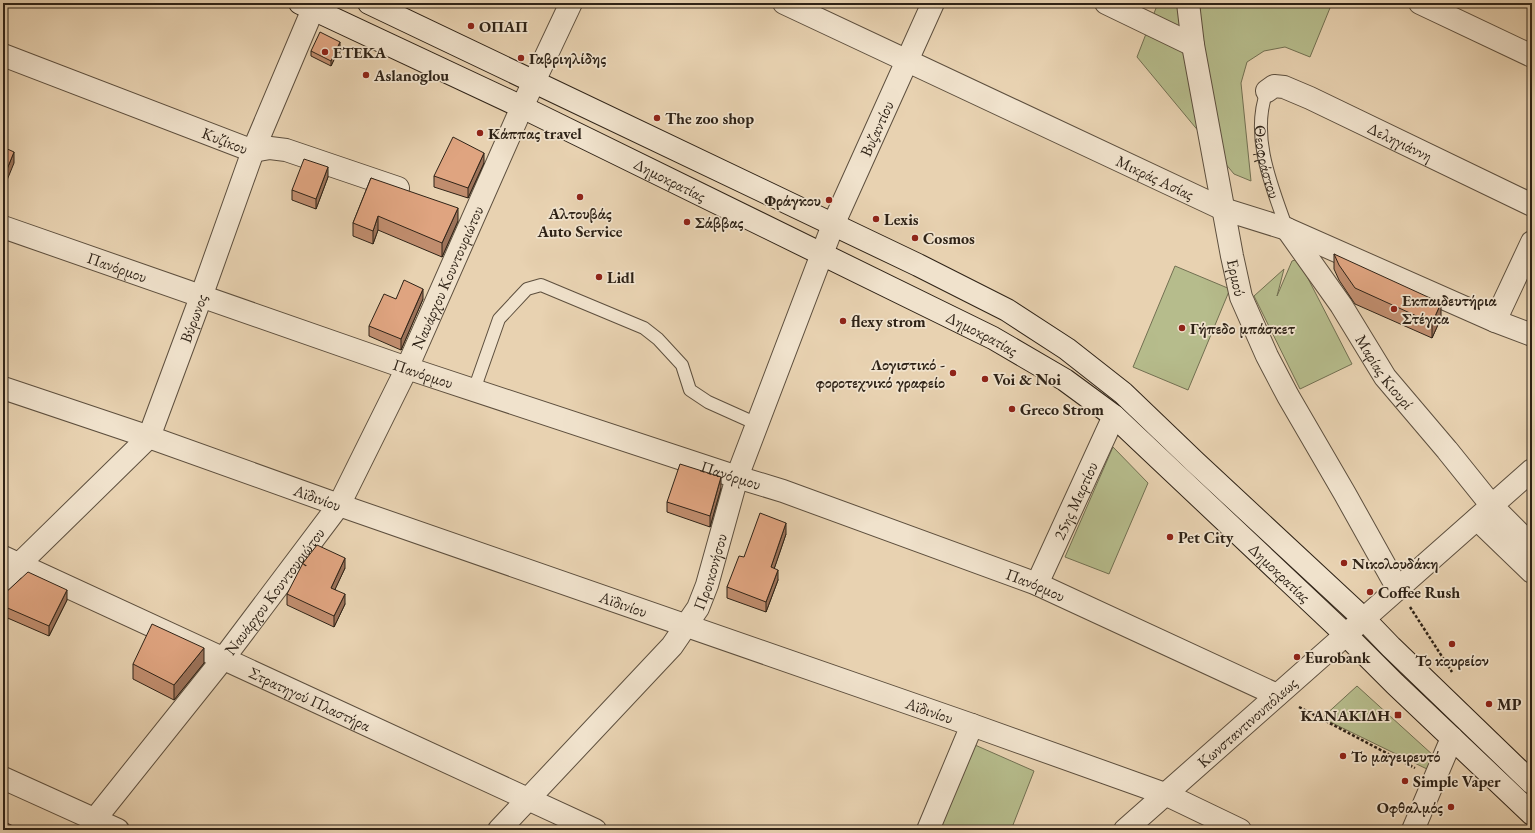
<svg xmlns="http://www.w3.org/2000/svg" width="1535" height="833" font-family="'EB Garamond',serif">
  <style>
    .green { fill: #b6bc8c; stroke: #727052 }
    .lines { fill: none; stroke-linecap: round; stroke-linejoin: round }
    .service-casing { stroke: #5d4f3e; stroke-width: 14 }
    .minor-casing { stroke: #5d4f3e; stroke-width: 24 }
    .tertiary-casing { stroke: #5d4f3e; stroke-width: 24 }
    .secondary-casing { stroke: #2f2317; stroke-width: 24 }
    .path { stroke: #2f2317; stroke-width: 2.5; stroke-dasharray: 3 2; stroke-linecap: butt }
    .service { stroke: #f0e2cc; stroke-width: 12 }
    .minor { stroke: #f0e2cc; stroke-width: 22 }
    .tertiary { stroke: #f0e2cc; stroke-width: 22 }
    .secondary { stroke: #f0e2cc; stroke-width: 22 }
    .wall { fill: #c08d6e; stroke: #2f2317 }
    .shaded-wall { fill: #9c735a; stroke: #2f2317 }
    .building { fill: #dfa480; stroke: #2f2317 }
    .poi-dot { fill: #8f2418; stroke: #f0e2cc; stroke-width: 1.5 }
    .labels { text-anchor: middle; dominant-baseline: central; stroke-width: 3.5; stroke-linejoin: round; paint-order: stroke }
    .poi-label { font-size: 16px; font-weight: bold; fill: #2f2317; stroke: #f0e2cc; text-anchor: start }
    .street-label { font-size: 16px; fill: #2f2317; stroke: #f0e2cc }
  </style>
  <rect width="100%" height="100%" fill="#e8d2b1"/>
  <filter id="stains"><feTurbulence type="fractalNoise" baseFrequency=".005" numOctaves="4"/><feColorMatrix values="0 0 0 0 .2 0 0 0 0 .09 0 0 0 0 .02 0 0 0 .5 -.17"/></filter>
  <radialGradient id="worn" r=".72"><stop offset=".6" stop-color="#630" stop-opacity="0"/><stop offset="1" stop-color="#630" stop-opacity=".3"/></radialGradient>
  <path class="green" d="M1158 3H1332L1310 57 1285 47 1264 51 1247 62 1241 83 1251 181 1234 174 1137 57Z
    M1298 259 1352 364 1300 389 1254 296 1284 269 1277 296 1292 261Z
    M1175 266 1230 289 1188 390 1133 367Z
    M1113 447 1148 483 1109 574 1065 557Z
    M1357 686 1434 756 1429 770 1322 718Z
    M975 745 1034 771 1011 830H938Z"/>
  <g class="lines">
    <g class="service-casing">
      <g id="service">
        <path id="s1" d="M1267 91C1250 136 1272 187 1287 229"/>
        <path d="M474 390 499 319 527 289 541 285 644 328 658 339 682 365 690 390 708 402 757 424"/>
      </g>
    </g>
    <g class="minor-casing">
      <g id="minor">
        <path id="s2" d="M784 3 1223 209 1287 229 1495 321 1532 335"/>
        <path d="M1106 3 1193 45"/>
        <path id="s3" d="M1188 3 1193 45 1232 256 1241 297 1267 356 1288 396 1345 494 1398 589"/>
        <path d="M1420 3 1532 56"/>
        <path id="s4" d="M3 55 253 151 270 148 286 150 398 188"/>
        <path id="s5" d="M1267 91 1274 86 1284 87 1310 98 1532 205"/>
        <path id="s6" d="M3 227 407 368 737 477 783 491 1037 584 1277 695"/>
        <path id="s7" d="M1287 229 1341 305 1385 377 1447 450 1492 506 1532 546"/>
        <path d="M1495 321 1532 242"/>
        <path id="s8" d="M3 388 149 437 339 505 972 725 1165 794 1240 830"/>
        <path d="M1477 519 1532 572"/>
        <path id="s9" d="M3 557 595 830"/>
        <path id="s10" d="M3 580 149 437 201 297 253 151 313 9"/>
        <path id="s11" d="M1037 584 1114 416"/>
        <path id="s12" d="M90 830 95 819 223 659 339 505 407 368 522 107 571 3"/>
        <path id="s13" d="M499 830 672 646 698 608 707 585 737 477 833 225 933 3"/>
        <path d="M928 830 972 725"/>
        <path d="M1413 830 1452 738"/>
      </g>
    </g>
    <g class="tertiary-casing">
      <g id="tertiary">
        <path d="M3 778 118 830"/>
        <path id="s14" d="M1125 830 1532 470"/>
      </g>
    </g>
    <g class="secondary-casing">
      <g id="secondary">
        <path id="s15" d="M300 3 522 107 993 338 1065 380 1114 416 1346 635 1395 684 1532 814"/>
        <path d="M369 3 918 265 1007 310 1067 349 1123 393 1195 462 1364 619 1391 647 1532 783"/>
      </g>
    </g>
    <path class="path" d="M1410 607 1452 672
      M1299 707 1415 768"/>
    <use href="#service" class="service"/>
    <use href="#minor" class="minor"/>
    <use href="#tertiary" class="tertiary"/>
    <use href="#secondary" class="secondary"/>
  </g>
  <path class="wall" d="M340 47 331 66 311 56V51Z
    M484 163 468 198 434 187V176Z
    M328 177 316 209 292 200V190Z
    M371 178 458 221 442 257 378 230 373 244 353 236V223Z
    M1334 254 1441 318 1432 338 1355 304 1339 280 1334 269Z
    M396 299H423L401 350 369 336V326Z
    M721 488 710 527 667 512V502Z
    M786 534 774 569 778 580 766 612 727 598V587L744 557Z
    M345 568 335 589 345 604 334 627 287 605V594Z
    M3 595 67 600 49 636 3 616Z
    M204 663 174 700 133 679V664Z"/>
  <path class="shaded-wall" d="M340 42V47L331 66V61Z
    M14 152V163L3 190V179Z
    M484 153V163L468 198V188Z
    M328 167V177L316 209V199Z
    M458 208V221L442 257V243Z
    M378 216V230L373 244V231Z
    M423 289V299L401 350V339Z
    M1441 303V318L1432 338V323Z
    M721 477V488L710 527V516Z
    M786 523V534L771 578V567Z
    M345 558V568L331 598V588Z
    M778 570V580L766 612V602Z
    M67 590V600L49 636V626Z
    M345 594V604L334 627V616Z
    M204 648V663L174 700V685Z"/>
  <path class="building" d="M320 32 340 42 331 61 311 51Z
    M453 137 484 153 468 188 434 176Z
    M3 147 14 152 3 179Z
    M304 159 328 167 316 199 292 190Z
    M371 178 458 208 442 243 378 216 373 231 353 223Z
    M1334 254 1441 303 1432 323 1355 288 1339 265Z
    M404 280 423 289 401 339 369 326 384 294 396 299Z
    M680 464 721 477 710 516 667 502Z
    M760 513 786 523 771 567 778 570 766 602 727 587 739 556 744 557Z
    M317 545 345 558 331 588 345 594 334 616 287 594 303 563Z
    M28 572 67 590 49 626 3 606V595Z
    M152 624 204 648 174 685 133 664Z
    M3 821 21 830H3Z"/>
  <g class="poi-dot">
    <circle cx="471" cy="26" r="4"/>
    <circle cx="325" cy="52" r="4"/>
    <circle cx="521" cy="58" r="4"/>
    <circle cx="366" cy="75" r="4"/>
    <circle cx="657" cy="118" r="4"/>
    <circle cx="480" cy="133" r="4"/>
    <circle cx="580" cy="197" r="4"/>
    <circle cx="829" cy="200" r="4"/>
    <circle cx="876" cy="219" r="4"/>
    <circle cx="687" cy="222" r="4"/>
    <circle cx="915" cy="238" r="4"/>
    <circle cx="599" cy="277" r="4"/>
    <circle cx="1394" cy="309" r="4"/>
    <circle cx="843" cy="321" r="4"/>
    <circle cx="1182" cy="328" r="4"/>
    <circle cx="953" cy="373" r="4"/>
    <circle cx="985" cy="379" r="4"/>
    <circle cx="1012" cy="409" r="4"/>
    <circle cx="1170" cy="537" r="4"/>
    <circle cx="1344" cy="563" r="4"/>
    <circle cx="1370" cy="592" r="4"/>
    <circle cx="1452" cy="644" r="4"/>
    <circle cx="1297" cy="657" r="4"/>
    <circle cx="1489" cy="704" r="4"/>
    <rect x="1394" y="711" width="8" height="8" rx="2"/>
    <circle cx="1343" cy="756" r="4"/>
    <circle cx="1405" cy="781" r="4"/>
    <circle cx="1451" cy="807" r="4"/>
  </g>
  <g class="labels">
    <g class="poi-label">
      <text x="479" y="26">ΟΠΑΠ</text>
      <text x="333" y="52">ΕΤΕΚΑ</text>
      <text x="529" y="58">Γαβριηλίδης</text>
      <text x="374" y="75">Aslanoglou</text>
      <text x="665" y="118">The zoo shop</text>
      <text x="488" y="133">Κάππας travel</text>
      <text x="821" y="200" text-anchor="end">Φράγκου</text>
      <text x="580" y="213" text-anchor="middle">Αλτουβάς<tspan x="580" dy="18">Auto Service</tspan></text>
      <text x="884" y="219">Lexis</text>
      <text x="695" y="222">Σάββας</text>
      <text x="923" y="238">Cosmos</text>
      <text x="607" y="277">Lidl</text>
      <text x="1402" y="300">Εκπαιδευτήρια<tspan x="1402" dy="18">Στέγκα</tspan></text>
      <text x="851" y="321">flexy strom</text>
      <text x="1190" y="328">Γήπεδο μπάσκετ</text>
      <text x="945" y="364" text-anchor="end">Λογιστικό -<tspan x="945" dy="18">φοροτεχνικό γραφείο</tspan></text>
      <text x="993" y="379">Voi &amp; Noi</text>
      <text x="1020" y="409">Greco Strom</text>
      <text x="1178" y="537">Pet City</text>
      <text x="1352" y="563">Νικολουδάκη</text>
      <text x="1378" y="592">Coffee Rush</text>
      <text x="1305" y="657">Eurobank</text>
      <text x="1452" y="660" text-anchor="middle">Το κουρείον</text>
      <text x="1497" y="704">MP</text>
      <text x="1390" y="715" text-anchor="end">ΚΑΝΑΚΙΔΗ</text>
      <text x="1351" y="756">Το μαγειρευτό</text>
      <text x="1413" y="781">Simple Vaper</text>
      <text x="1443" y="807" text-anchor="end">Οφθαλμός</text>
    </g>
    <g class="street-label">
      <text stroke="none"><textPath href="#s13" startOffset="811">Βυζαντίου</textPath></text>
      <text stroke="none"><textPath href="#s4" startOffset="238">Κυζίκου</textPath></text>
      <text stroke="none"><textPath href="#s5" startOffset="147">Δεληγιάννη</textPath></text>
      <text stroke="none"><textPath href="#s1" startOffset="72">Θεοφράστου</textPath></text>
      <text stroke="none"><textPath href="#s2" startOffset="410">Μικράς Ασίας</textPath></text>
      <text stroke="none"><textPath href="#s15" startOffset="410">Δημοκρατίας</textPath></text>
      <text stroke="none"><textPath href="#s6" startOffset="121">Πανόρμου</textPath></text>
      <text stroke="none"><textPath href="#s12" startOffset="662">Ναυάρχου Κουντουριώτου</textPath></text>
      <text stroke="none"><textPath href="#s3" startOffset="279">Ερμού</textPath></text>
      <text stroke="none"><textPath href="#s10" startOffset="331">Βύρωνος</textPath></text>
      <text stroke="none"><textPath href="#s15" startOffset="758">Δημοκρατίας</textPath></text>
      <text stroke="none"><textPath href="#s7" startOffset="173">Μαρίας Κιουρί</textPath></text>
      <text stroke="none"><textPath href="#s6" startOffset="445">Πανόρμου</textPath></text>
      <text stroke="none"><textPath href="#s6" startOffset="769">Πανόρμου</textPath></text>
      <text stroke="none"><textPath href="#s8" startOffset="333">Αϊδινίου</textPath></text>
      <text stroke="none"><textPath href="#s11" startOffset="92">25ης Μαρτίου</textPath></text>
      <text stroke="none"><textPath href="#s13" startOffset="337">Προικονήσου</textPath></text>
      <text stroke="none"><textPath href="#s15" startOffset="1142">Δημοκρατίας</textPath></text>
      <text stroke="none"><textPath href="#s6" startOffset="1093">Πανόρμου</textPath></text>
      <text stroke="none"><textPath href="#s12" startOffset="302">Ναυάρχου Κουντουριώτου</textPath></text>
      <text stroke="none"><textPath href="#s8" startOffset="657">Αϊδινίου</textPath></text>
      <text stroke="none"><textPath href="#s9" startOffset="338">Στρατηγού Πλαστήρα</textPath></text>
      <text stroke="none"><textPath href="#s8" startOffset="981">Αϊδινίου</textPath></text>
      <text stroke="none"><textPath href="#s14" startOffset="163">Κωνσταντινουπόλεως</textPath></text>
    </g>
  </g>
  <rect width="1535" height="833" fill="none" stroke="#e8d2b1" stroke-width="16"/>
  <rect x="4" y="4" width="1527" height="825" fill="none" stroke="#2f2317" stroke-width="2"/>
  <rect x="8" y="8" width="1519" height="817" fill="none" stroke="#2f2317"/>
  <rect width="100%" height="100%" filter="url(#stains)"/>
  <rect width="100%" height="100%" fill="url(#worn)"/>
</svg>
